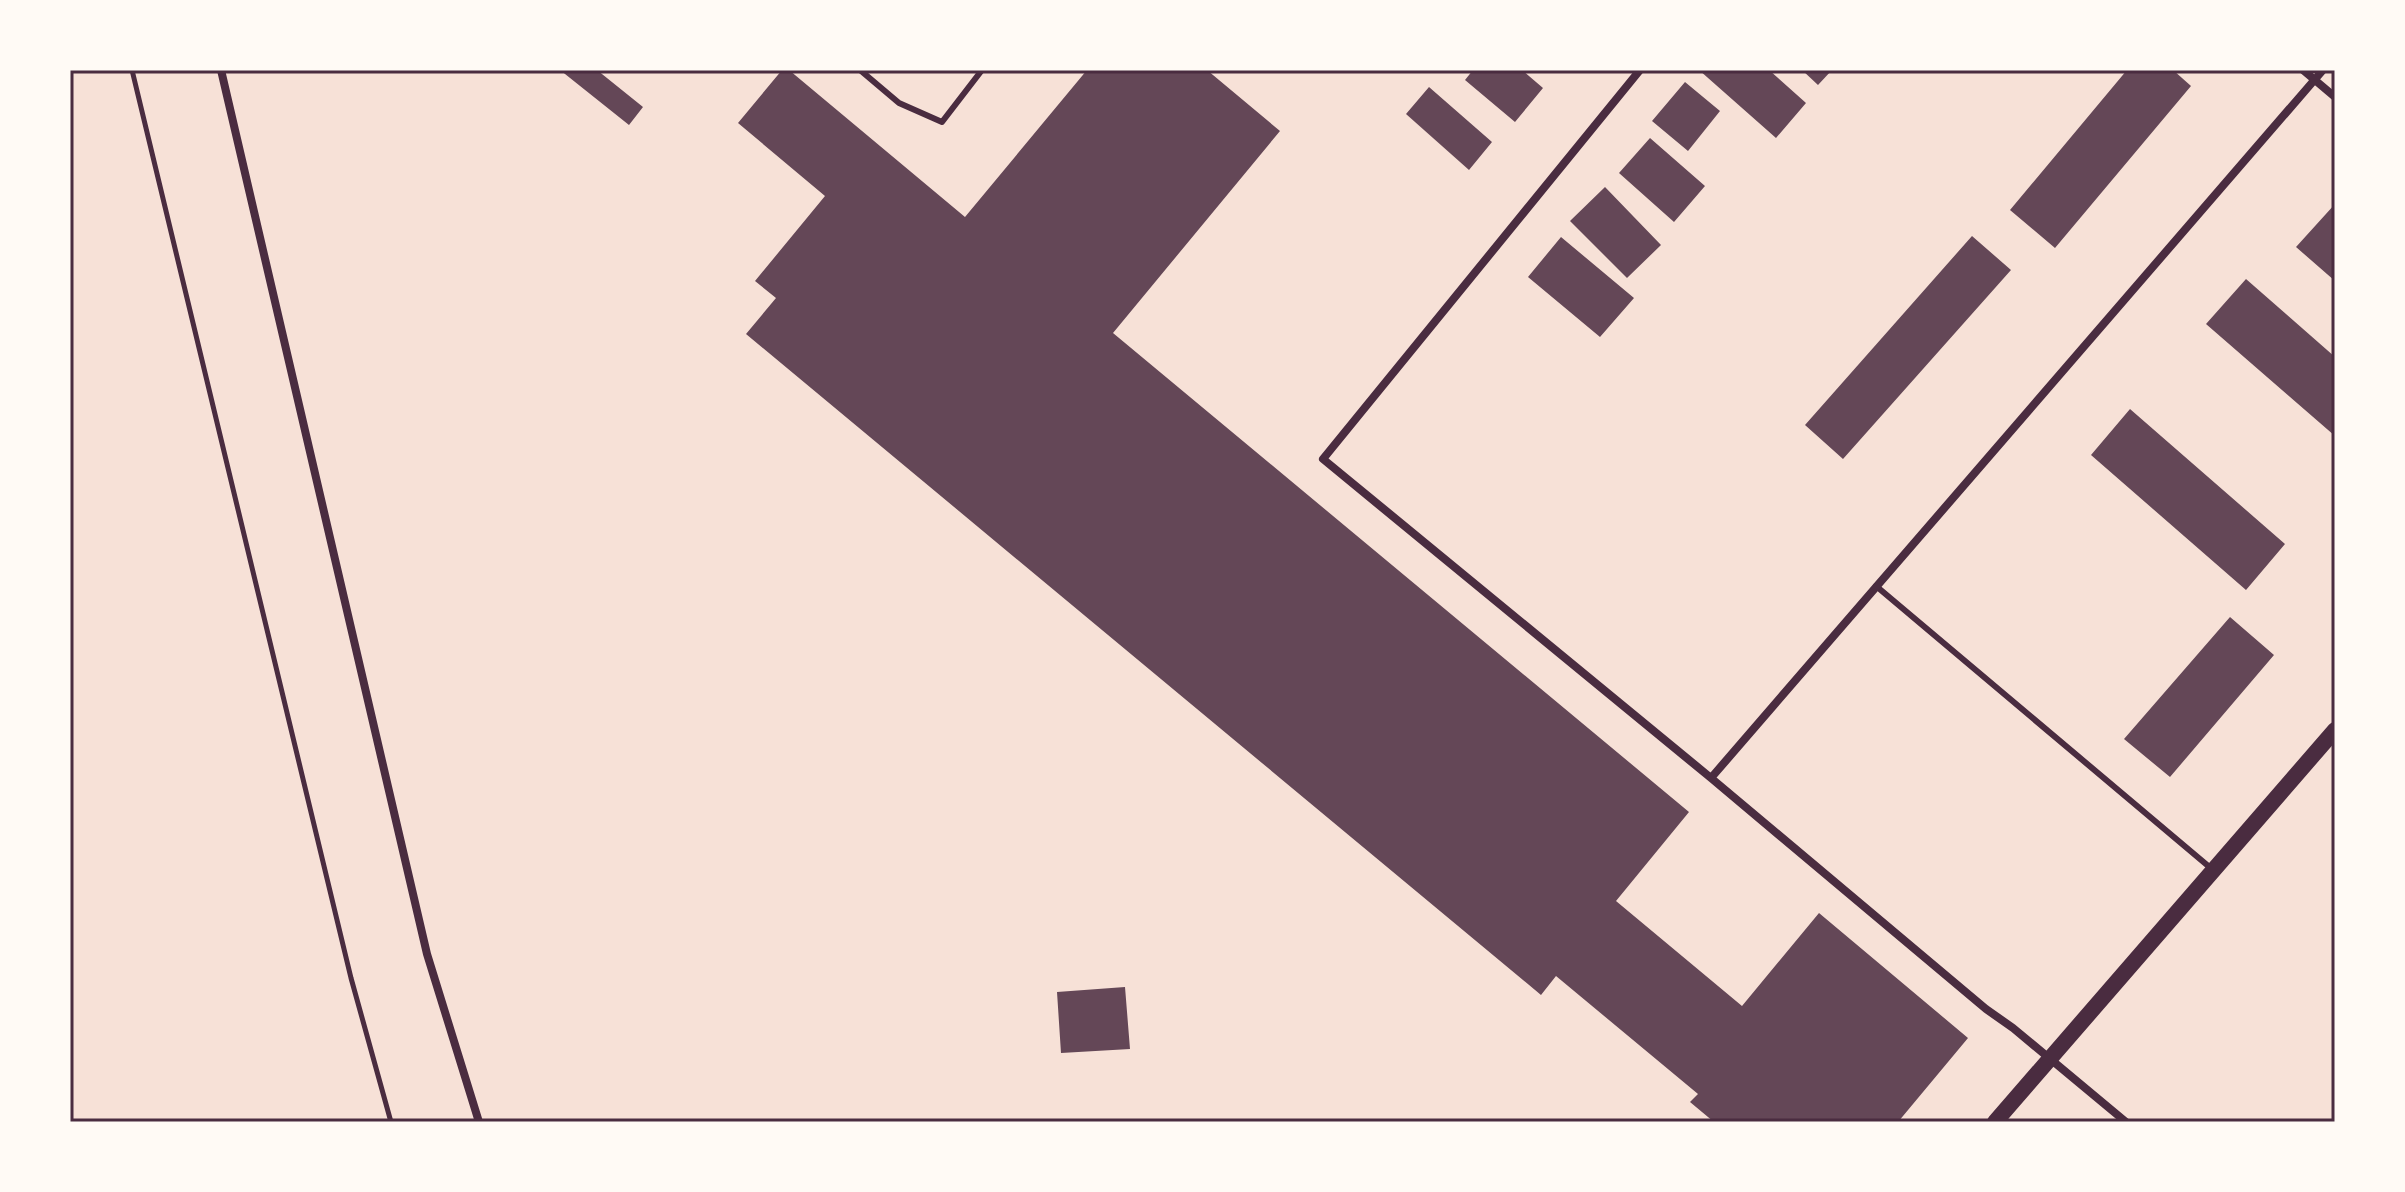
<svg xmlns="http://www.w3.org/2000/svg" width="2405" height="1192" font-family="Quicksand,sans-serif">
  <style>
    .building { fill: #644757 }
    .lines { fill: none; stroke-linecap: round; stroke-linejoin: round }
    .path { stroke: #4a2c40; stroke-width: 5 }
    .service { stroke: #4a2c40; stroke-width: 6 }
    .minor { stroke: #4a2c40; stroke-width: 8 }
    .secondary { stroke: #4a2c40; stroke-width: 16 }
    .neatline { fill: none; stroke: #4a2c40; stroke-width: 3 }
  </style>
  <rect width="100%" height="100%" fill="#f7e1d7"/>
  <path class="building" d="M560 70H597L643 107 629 125Z
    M782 70H789L965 217 1087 70H1207L1280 131 1113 333 1689 812 1616 901 1742 1006 1819 913 1968 1038 1898 1122H1714L1690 1102 1698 1094 1556 976 1541 995 746 334 776 298 755 281 825 196 738 123Z
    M1473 70H1522L1543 88 1515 122 1465 80Z
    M1699 70H1769L1806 103 1776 138Z
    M1802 70H1832L1818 85Z
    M2127 70H2173L2191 86 2055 248 2010 210Z
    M1685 82 1720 111 1688 151 1652 121Z
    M1429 87 1492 142 1469 170 1406 114Z
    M1650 138 1705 186 1674 222 1619 173Z
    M1605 187 1661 245 1627 278 1570 221Z
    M2335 204V281L2296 247Z
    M1972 236 2011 270 1843 459 1805 425Z
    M1561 237 1634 298 1600 337 1528 277Z
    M2246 279 2335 357V436L2206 324Z
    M2130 409 2285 544 2246 590 2091 455Z
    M2230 617 2274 655 2170 777 2124 739Z
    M1125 987 1130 1049 1061 1053 1057 992Z"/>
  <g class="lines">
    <path class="path" d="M132 70 351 978 391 1122"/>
    <path class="service" d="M860 70 899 103 942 122 982 70
      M1876 586 2213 870"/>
    <path class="minor" d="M221 70 427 954 479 1122
      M1640 70 1323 459 1711 778 1986 1009 2013 1028 2126 1122
      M2303 70 2335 97
      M1711 778 2323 70"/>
    <path class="secondary" d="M1995 1122 2335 730"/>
  </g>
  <rect width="2405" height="1192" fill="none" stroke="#fffaf5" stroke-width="144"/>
  <rect x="72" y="72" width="2261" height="1048" class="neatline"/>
</svg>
